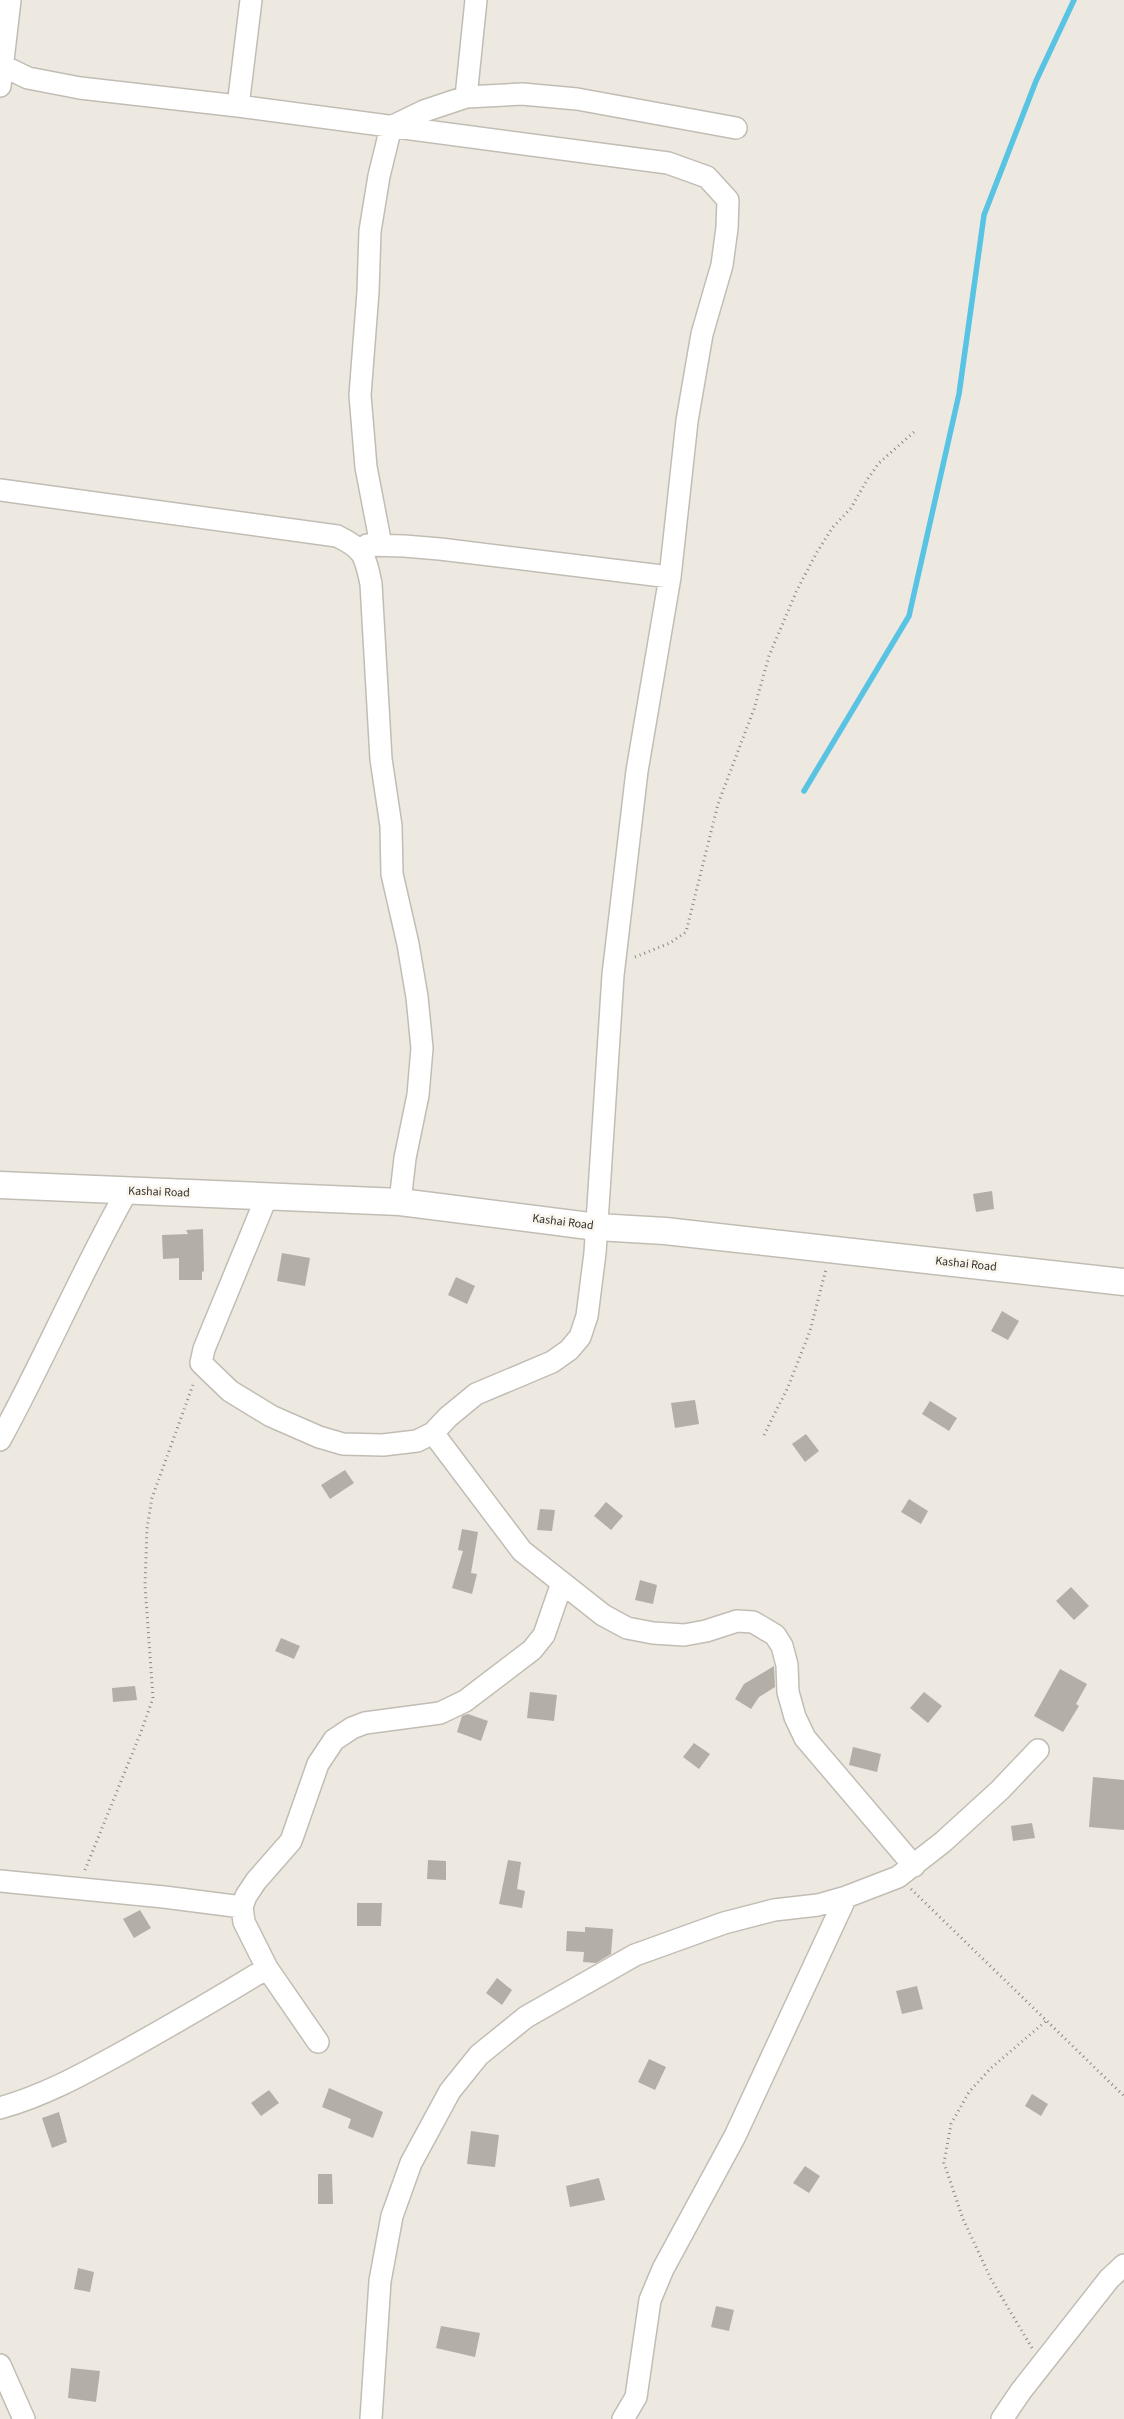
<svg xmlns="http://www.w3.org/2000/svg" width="1124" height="2419" font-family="'Source Sans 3',sans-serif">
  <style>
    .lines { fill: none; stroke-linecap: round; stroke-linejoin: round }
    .stream { stroke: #59c3e3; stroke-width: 5.5 }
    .building { fill: #b3aea6 }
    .minor-casing { stroke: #c2bdb4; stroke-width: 24 }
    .tertiary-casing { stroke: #c2bdb4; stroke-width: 29 }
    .path { stroke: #8b8781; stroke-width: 3; stroke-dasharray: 1 4; stroke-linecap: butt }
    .minor { stroke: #fff; stroke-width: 21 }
    .tertiary { stroke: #fff; stroke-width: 26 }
    .labels { text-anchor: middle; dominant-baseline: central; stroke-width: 5; stroke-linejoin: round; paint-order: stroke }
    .street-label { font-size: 12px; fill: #312f2b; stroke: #fbf6ed }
  </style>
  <rect width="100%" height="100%" fill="#eee9e0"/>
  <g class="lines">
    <path class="stream" d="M804 791 909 616 959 394 984 215 1036 81 1074 0"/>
  </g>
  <path class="building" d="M992 1191 994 1209 976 1212 973 1194Z
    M203 1229 204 1271 202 1272V1280H179V1258L163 1259 162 1235 188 1234 186 1230Z
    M282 1253 310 1258 305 1286 277 1281Z
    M456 1277 475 1286 467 1304 448 1295Z
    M1002 1311 1019 1321 1008 1340 991 1331Z
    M695 1400 699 1424 675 1428 671 1403Z
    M930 1401 957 1418 949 1431 922 1414Z
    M806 1434 819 1451 805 1462 792 1444Z
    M345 1470 354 1483 330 1499 321 1485Z
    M909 1499 928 1511 921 1524 901 1512Z
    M606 1502 623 1516 611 1530 594 1516Z
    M540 1509 555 1510 552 1531 537 1530Z
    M462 1529 478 1532 471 1573 477 1574 472 1594 452 1588 463 1551 458 1550Z
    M640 1580 657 1585 653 1604 635 1600Z
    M1071 1587 1089 1606 1074 1620 1056 1601Z
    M281 1638 300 1646 294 1659 275 1651Z
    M774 1666 775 1687 759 1697 751 1709 735 1699 744 1684Z
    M1060 1669 1087 1684 1076 1704 1079 1706 1063 1732 1034 1716Z
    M135 1686 137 1700 113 1702 112 1688Z
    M530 1692 557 1695 554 1721 527 1718Z
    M924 1692 942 1706 928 1723 910 1708Z
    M468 1714 488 1721 481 1741 457 1732 462 1716Z
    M694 1743 710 1754 699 1769 683 1757Z
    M853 1747 881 1754 877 1772 849 1765Z
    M1093 1777 1124 1780V1830L1089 1827Z
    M1032 1823 1035 1838 1013 1841 1011 1826Z
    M428 1860 446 1861V1880L427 1879Z
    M508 1860 521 1862 517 1889 525 1891 522 1908 499 1904Z
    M357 1903H382L381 1926H357Z
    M140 1910 151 1928 134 1938 123 1919Z
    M585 1927 613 1929 611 1954 596 1963 583 1962 584 1952 566 1951 567 1931 585 1932Z
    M497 1978 512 1990 502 2005 486 1993Z
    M917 1986 923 2009 902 2014 896 1991Z
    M649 2059 666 2067 655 2090 638 2082Z
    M329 2088 383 2112 373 2138 348 2128 351 2119 322 2107Z
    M269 2090 279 2103 261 2116 251 2103Z
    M1032 2094 1048 2104 1041 2116 1025 2106Z
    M59 2112 67 2142 52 2148 42 2118Z
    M471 2131 499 2135 495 2167 467 2164Z
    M805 2166 820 2176 809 2193 793 2183Z
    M318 2174H332L333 2204H318Z
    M599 2178 605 2200 570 2207 566 2186Z
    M78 2268 94 2272 90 2292 74 2289Z
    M716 2306 734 2310 729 2331 711 2327Z
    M441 2326 480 2333 475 2357 436 2348Z
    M71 2368 100 2371 96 2402 68 2398Z"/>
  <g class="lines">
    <g class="minor-casing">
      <path id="minor" d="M3 66 28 78 80 88 238 106 668 163 707 177 728 200 727 228 722 265 702 334 687 421 670 577 637 771 613 975 595 1253 587 1316 580 1337 569 1350 552 1362 476 1394 448 1417 433 1433 417 1441 383 1445 343 1444 319 1437 271 1416 230 1391 201 1363 204 1349 267 1196
        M0 86 10 0
        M466 97 476 0
        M238 106 251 0
        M0 490 337 536C364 549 365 555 371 584L381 759 391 826 392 874 408 944 417 997 422 1048 418 1095 405 1158 400 1202
        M367 545 404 546 440 549 670 577
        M381 545 366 467 360 395 368 292 370 231 379 176 391 127 424 111 466 97 522 94 577 99 736 128
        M433 1433 522 1551 603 1615 627 1628 653 1633 684 1635 706 1631 737 1621 753 1622 775 1635 782 1646 787 1665 788 1692 795 1717 805 1738 914 1866
        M0 1440C45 1358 81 1272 127 1191
        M0 1881 164 1897 242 1907
        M318 2042 267 1968 244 1922 242 1907 246 1896 256 1881 291 1841 318 1764 334 1740 352 1728 365 1723 440 1713 465 1701 532 1650 544 1635 562 1583
        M0 2108C46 2095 83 2074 125 2051 173 2024 220 1997 267 1968
        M0 2365 24 2419
        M371 2419 380 2281 392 2216 411 2163 450 2091 479 2055 526 2017 635 1955 724 1923 774 1910 818 1905 846 1897 898 1877 943 1842 1000 1790 1038 1750
        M623 2419 636 2397 650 2300 663 2269 735 2136 846 1897
        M1002 2419 1021 2391 1109 2279 1124 2265"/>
    </g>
    <g class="tertiary-casing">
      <path id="tertiary" d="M0 1185 400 1202 597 1227 665 1231 1124 1282"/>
    </g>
    <path class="path" d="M635 957 670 943 686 932 718 804 754 709 769 656 797 590 817 552 833 527 851 508 867 480 879 463 914 432
      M764 1435 788 1387 810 1331 826 1269
      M85 1870 141 1732 153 1698 145 1585 147 1529 152 1498 194 1382
      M911 1889 1124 2096
      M1032 2348 991 2279 963 2219 944 2163 951 2124 969 2092 991 2068 1046 2021"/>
    <use href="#minor" class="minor"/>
    <use href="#tertiary" class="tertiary"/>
  </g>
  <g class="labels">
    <g class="street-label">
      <text transform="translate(159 1192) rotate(2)">Kashai Road</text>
      <text transform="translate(563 1222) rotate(7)">Kashai Road</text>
      <text transform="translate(966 1264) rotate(6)">Kashai Road</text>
    </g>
  </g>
</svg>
